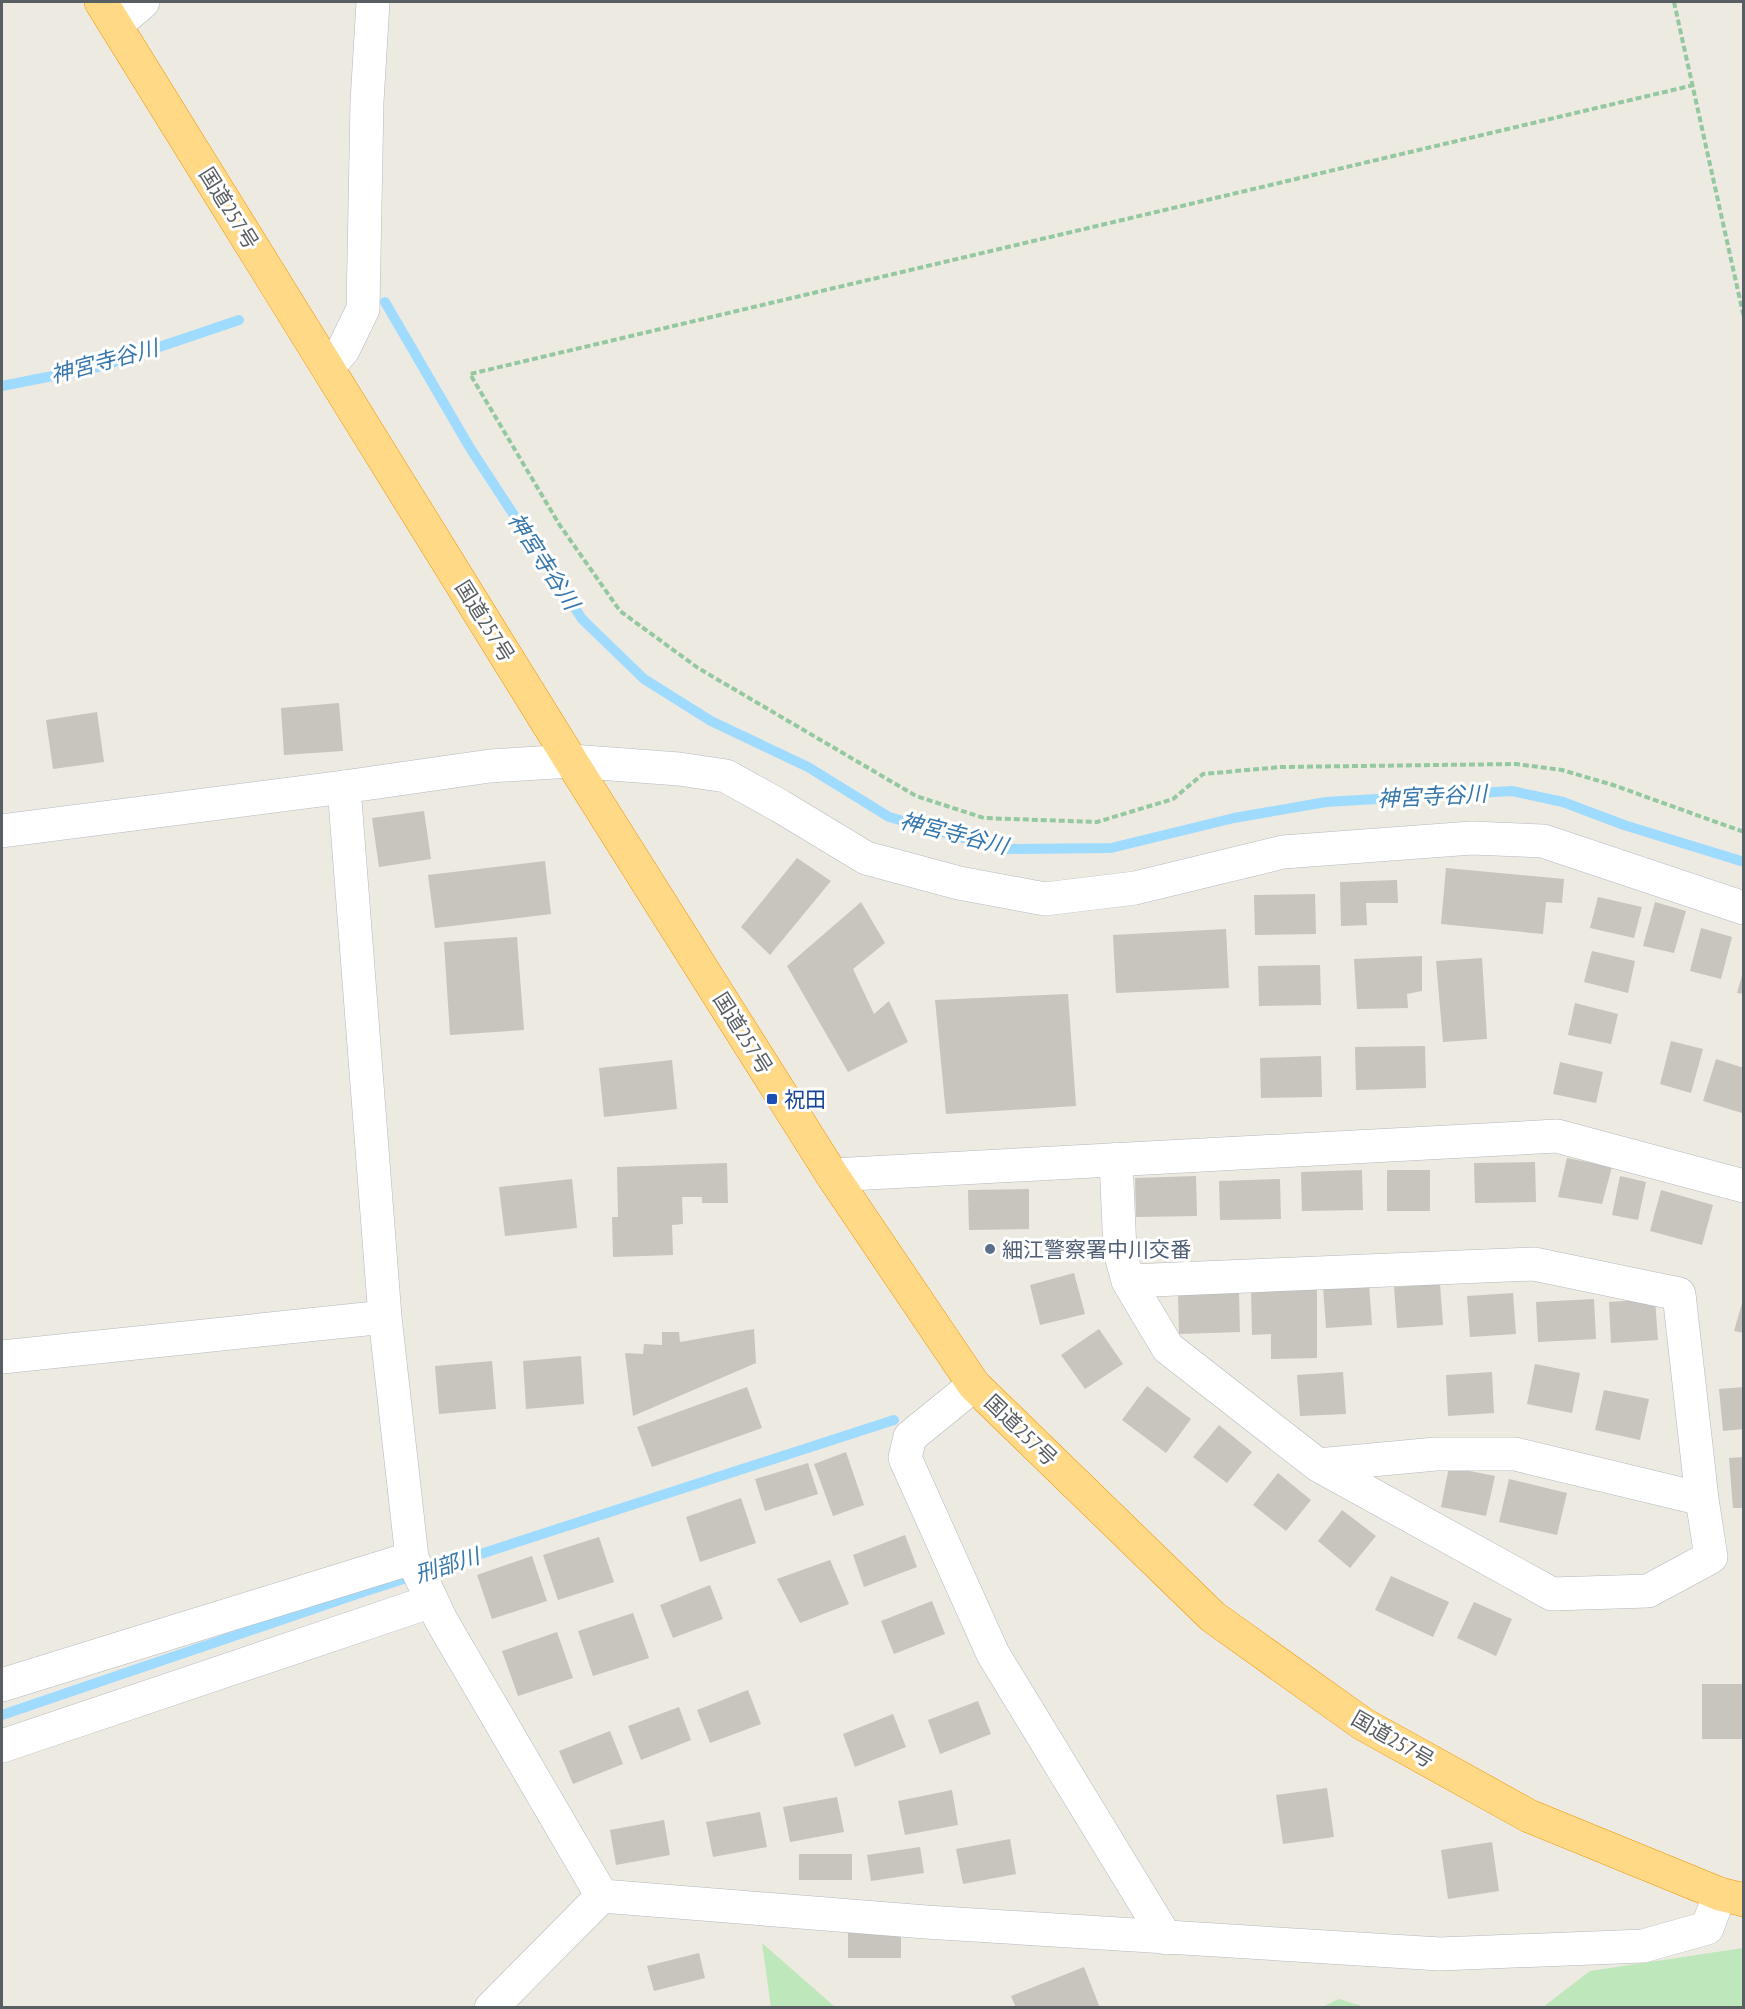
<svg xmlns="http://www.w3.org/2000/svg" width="1745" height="2009" font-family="'PT Sans Narrow','Noto Sans JP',sans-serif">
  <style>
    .green { fill: #bee7bb }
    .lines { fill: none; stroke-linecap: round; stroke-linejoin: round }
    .stream { stroke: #9fdbff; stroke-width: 10 }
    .building { fill: #c8c4be }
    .street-casing { stroke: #b4b8bc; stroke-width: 34 }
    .secondary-casing { stroke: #b5b9bf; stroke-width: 34 }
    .highway-casing { stroke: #ee9500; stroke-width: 34 }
    .path { stroke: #94c8a0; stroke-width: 4; stroke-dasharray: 6 3; stroke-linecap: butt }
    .street { stroke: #fff; stroke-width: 33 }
    .secondary { stroke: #fff; stroke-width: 33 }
    .highway { stroke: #ffd986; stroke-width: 33 }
    .transit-dot { fill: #1a4fb4; stroke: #fff; stroke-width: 2 }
    .service-dot { fill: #5c6f8a; stroke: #fff; stroke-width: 2 }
    .labels { text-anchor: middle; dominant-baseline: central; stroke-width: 6; stroke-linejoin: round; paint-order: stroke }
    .street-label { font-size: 21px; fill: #595e63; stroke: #fff }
    .transit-label { font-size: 21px; fill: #164399; stroke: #fff; text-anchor: start }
    .service-label { font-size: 21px; fill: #4e5e75; stroke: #fff; text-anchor: start }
    .water-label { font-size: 22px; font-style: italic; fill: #3677ad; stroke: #fff }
  </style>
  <rect width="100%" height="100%" fill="#edeae1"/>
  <path class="green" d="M762 1943 835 2007H771Z
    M1743 1948V2007H1543L1590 1971Z
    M1339 1999 1365 2007H1322Z"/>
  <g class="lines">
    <path class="stream" d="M385 302 470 448 582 619 644 679 711 721 808 767 889 817 1003 849 1111 848 1234 818 1326 802 1512 791 1563 802 1624 825 1744 862
      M2 386 103 366 239 320
      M2 1715 360 1593 894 1420"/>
  </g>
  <path class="building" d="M339 703 343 751 284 755 281 708Z
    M97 712 104 762 53 769 46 720Z
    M424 811 431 859 379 867 372 818Z
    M797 858 831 881 770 955 741 927Z
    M545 861 551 914 435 928 428 875Z
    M1446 868 1564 879 1562 903 1546 902 1543 934 1441 924Z
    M1397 880 1398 903H1366L1367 925 1341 926 1340 882Z
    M1315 894 1316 934 1255 935 1254 895Z
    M1598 897 1642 907 1634 938 1590 928Z
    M861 902 885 943 853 969 874 1014 889 1001 908 1042 848 1072 787 966Z
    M1655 902 1686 911 1674 953 1643 946Z
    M1701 928 1732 937 1721 979 1690 971Z
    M1226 929 1229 988 1116 993 1113 935Z
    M517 937 524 1030 450 1035 444 942Z
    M1592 951 1635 961 1628 993 1584 982Z
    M1422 956V991L1407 994 1408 1008 1357 1009 1354 959Z
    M1482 958 1487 1039 1443 1042 1436 961Z
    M1320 965 1321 1005 1259 1006 1258 966Z
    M1743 972H1744V994L1737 993Z
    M1068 994 1076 1106 946 1114 935 1000Z
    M1575 1003 1618 1014 1611 1044 1568 1035Z
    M1671 1041 1703 1049 1691 1093 1660 1084Z
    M1425 1046 1426 1088 1356 1090 1355 1047Z
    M1321 1056 1322 1097 1261 1098 1260 1058Z
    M1716 1059 1744 1068 1742 1113 1703 1101Z
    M672 1060 677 1109 604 1117 599 1068Z
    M1560 1062 1603 1072 1596 1103 1553 1094Z
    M1567 1158 1612 1167 1602 1204 1558 1197Z
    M1535 1162 1536 1202 1475 1203 1474 1163Z
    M727 1163 728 1203H702V1197H682L683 1224 672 1225 673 1255 613 1257 612 1217H618L617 1167Z
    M1362 1170 1363 1210 1302 1211 1301 1172Z
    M1387 1170H1430V1211H1387Z
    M1196 1176 1197 1216 1136 1217 1135 1178Z
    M1620 1176 1646 1182 1638 1220 1612 1215Z
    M572 1179 577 1228 505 1236 499 1187Z
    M1280 1179 1281 1219 1220 1220 1219 1181Z
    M1029 1189V1229L969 1230 968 1190Z
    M1661 1190 1713 1205 1702 1245 1650 1231Z
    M1074 1273 1085 1314 1040 1325 1030 1285Z
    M1369 1284 1372 1325 1326 1328 1323 1287Z
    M1440 1284 1443 1325 1397 1328 1394 1287Z
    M1317 1288V1358L1271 1359V1334L1252 1335 1251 1289Z
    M1239 1293 1240 1332 1179 1334 1178 1294Z
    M1513 1293 1516 1334 1470 1337 1467 1296Z
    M1594 1299 1596 1339 1538 1342 1536 1302Z
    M1655 1299 1658 1340 1611 1343 1609 1302Z
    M1743 1300H1744V1333L1734 1331Z
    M754 1329 756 1363 633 1416 625 1353 643 1354 644 1344 662 1345V1332H679L680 1342Z
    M1099 1329 1123 1364 1085 1389 1061 1355Z
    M581 1356 584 1404 526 1409 523 1361Z
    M492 1361 496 1409 439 1414 435 1366Z
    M1535 1364 1580 1373 1572 1413 1527 1404Z
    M1343 1372 1346 1414 1300 1416 1297 1375Z
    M1492 1372 1494 1413 1448 1416 1446 1375Z
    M1147 1386 1191 1419 1166 1453 1122 1420Z
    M747 1387 762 1428 652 1467 637 1427Z
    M1744 1387V1429L1723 1431 1719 1389Z
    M1604 1390 1649 1399 1640 1440 1595 1430Z
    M1219 1425 1252 1452 1227 1483 1193 1457Z
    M846 1452 864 1505 833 1516 814 1464Z
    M1744 1457V1508H1733L1729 1458Z
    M808 1463 818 1494 765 1511 755 1479Z
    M1449 1467 1495 1476 1486 1516 1441 1507Z
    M1278 1473 1311 1500 1286 1531 1253 1505Z
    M1509 1479 1567 1493 1557 1535 1499 1522Z
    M741 1498 756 1543 700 1562 686 1517Z
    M1342 1510 1376 1536 1350 1568 1318 1541Z
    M905 1535 917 1567 864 1587 853 1555Z
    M599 1537 614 1582 558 1600 543 1555Z
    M532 1556 547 1601 492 1619 477 1575Z
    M830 1560 849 1604 800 1623 777 1579Z
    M1391 1576 1449 1602 1433 1637 1375 1610Z
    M710 1585 723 1619 673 1638 660 1605Z
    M932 1601 945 1634 894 1654 881 1621Z
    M1474 1602 1512 1619 1496 1656 1457 1638Z
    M633 1613 649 1658 593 1676 578 1631Z
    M557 1632 573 1678 518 1696 502 1651Z
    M1702 1684H1744V1739H1702Z
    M748 1690 761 1724 710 1743 697 1710Z
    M978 1701 991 1734 940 1754 928 1720Z
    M679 1707 691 1740 641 1760 628 1726Z
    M893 1714 906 1747 855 1767 843 1734Z
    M610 1731 623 1764 573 1784 559 1751Z
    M1327 1788 1334 1837 1283 1844 1276 1795Z
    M952 1790 958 1825 905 1835 898 1801Z
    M837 1797 844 1832 790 1842 783 1807Z
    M760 1812 767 1847 713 1857 706 1822Z
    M664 1820 670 1855 616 1865 610 1830Z
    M1010 1839 1016 1874 963 1884 956 1849Z
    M1492 1842 1499 1891 1448 1899 1441 1850Z
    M920 1847 924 1873 871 1881 867 1855Z
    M799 1854H852V1880H799Z
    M848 1932H901V1958H848Z
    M699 1953 705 1978 654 1991 647 1966Z
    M1084 1967 1100 2008H1016L1011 1996Z"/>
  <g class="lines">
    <g class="street-casing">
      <path id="street" d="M328 367 343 350 363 309 367 102 373 2
        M344 787 385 1317 412 1558 441 1620 602 1896
        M1116 1159 1120 1252 1128 1281 1168 1348 1318 1465 1552 1594 1648 1591 1711 1557 1702 1499 1679 1294 1534 1264 1128 1281
        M832 1175 1557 1136 1744 1186
        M2 1357 385 1317
        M974 1385 910 1437 905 1458 993 1654 1166 1938
        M1318 1465 1436 1454H1515L1702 1499
        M2 1685 412 1558
        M2 1746 432 1601
        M491 2008 602 1896 926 1922 1440 1954 1643 1946 1707 1928 1720 1894"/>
    </g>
    <g class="secondary-casing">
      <path id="secondary" d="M116 25 143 2
        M2 831 344 787 490 766 571 761 679 769 726 776 780 806 866 858 959 883 1045 899 1135 888 1283 852 1472 838 1543 841 1744 908"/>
    </g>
    <g class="highway-casing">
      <path id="highway" d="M101 2 571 761 832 1175 974 1385 1213 1617 1363 1724 1529 1816 1720 1894 1744 1900"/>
    </g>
    <path class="path" d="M1674 2 1744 318
      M1694 85 470 374 559 524 620 611 698 668 916 796 984 818 1097 822 1173 799 1203 774 1281 767 1516 764 1562 770 1613 785 1744 832"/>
    <use href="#street" class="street"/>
    <use href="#secondary" class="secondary"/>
    <use href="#highway" class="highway"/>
  </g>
  <rect class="transit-dot" x="766" y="1093" width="12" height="12" rx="3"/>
  <circle class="service-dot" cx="990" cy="1249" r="6"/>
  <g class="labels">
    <g class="street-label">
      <text transform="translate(229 208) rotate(58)">国道257号</text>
      <text transform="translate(485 621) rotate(58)">国道257号</text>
      <text transform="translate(743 1033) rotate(58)">国道257号</text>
      <text transform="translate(1021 1430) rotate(44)">国道257号</text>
      <text transform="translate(1393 1739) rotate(30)">国道257号</text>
    </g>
    <g class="transit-label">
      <text x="784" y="1099">祝田</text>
    </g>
    <g class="service-label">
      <text x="1002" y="1249">細江警察署中川交番</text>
    </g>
    <g class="water-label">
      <text transform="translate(104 361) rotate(-15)">神宮寺谷川</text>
      <text transform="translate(544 561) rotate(57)">神宮寺谷川</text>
      <text transform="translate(1432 796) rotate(-3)">神宮寺谷川</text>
      <text transform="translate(954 833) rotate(14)">神宮寺谷川</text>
      <text transform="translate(447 1565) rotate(-18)">刑部川</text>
    </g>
  </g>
  <rect width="1745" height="2009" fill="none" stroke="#595e63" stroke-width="6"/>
</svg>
